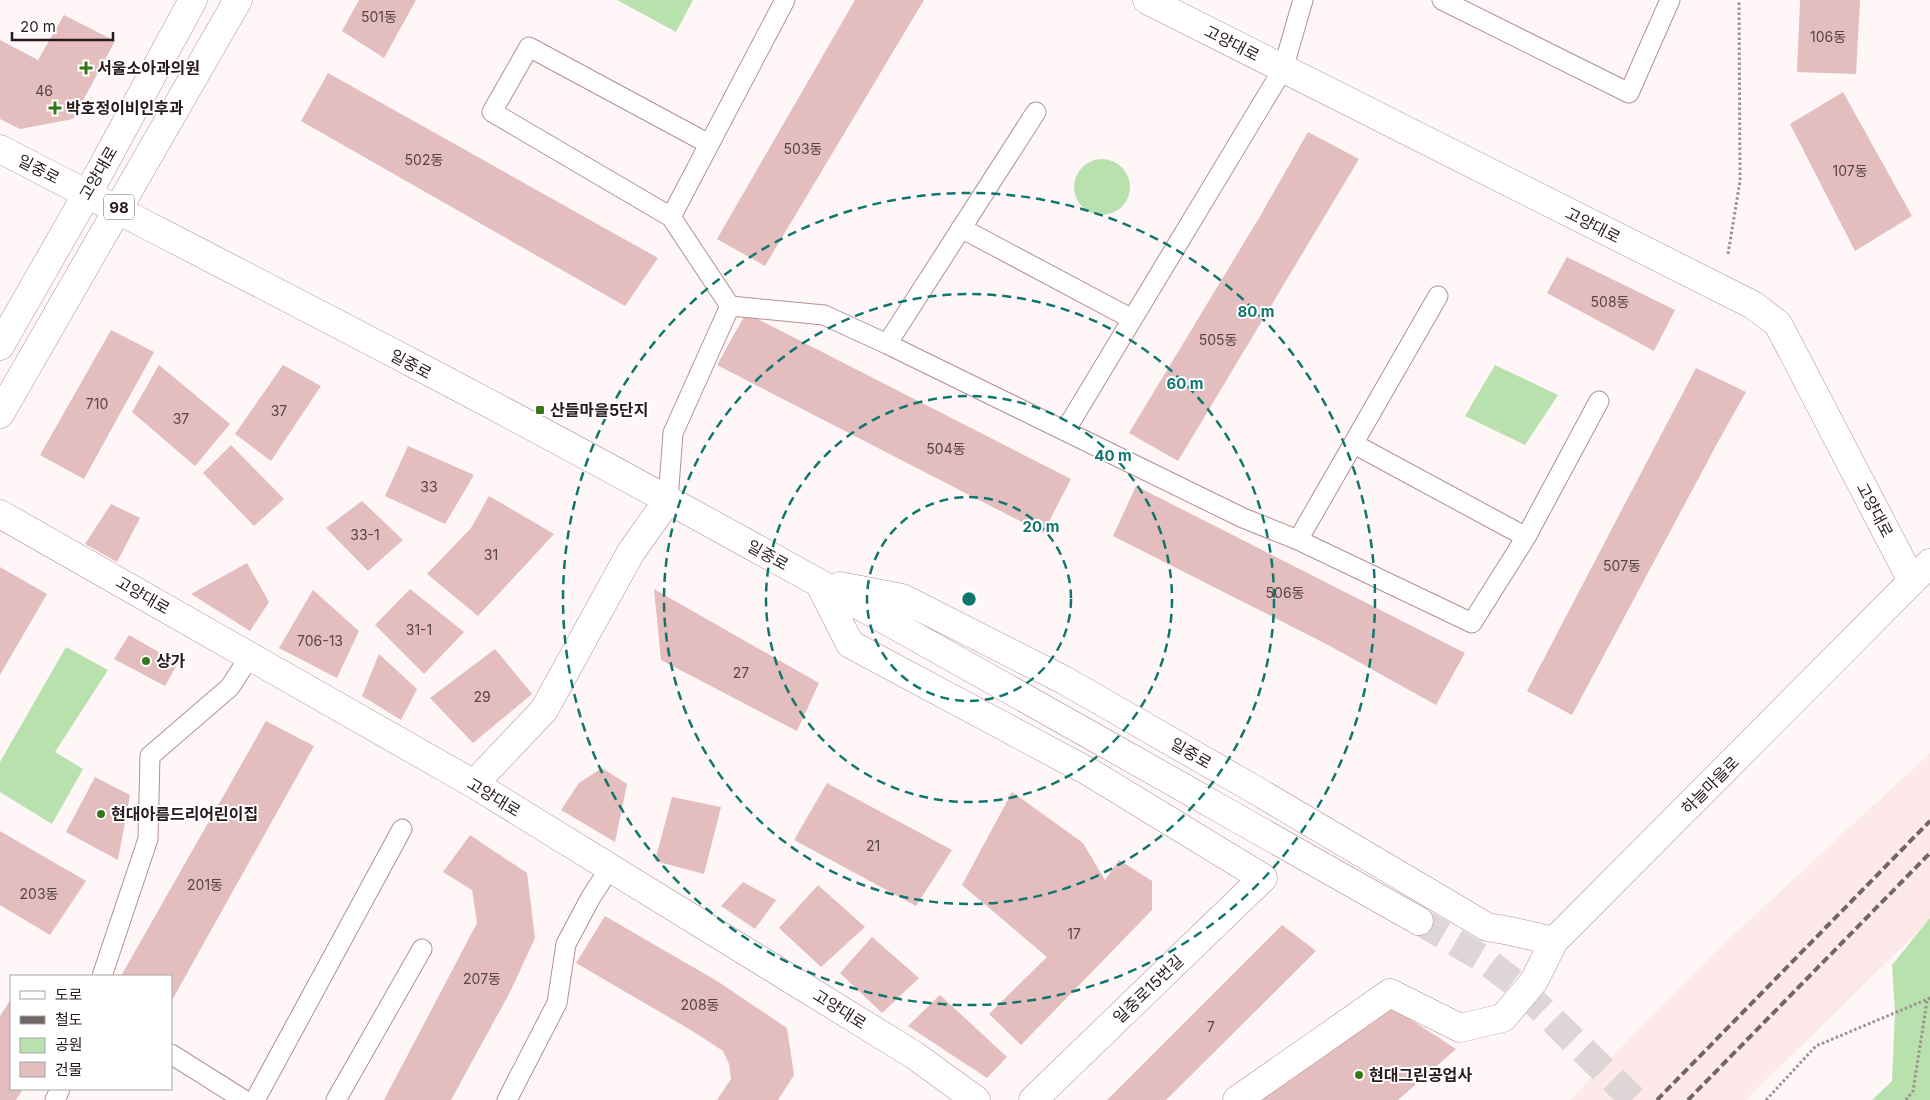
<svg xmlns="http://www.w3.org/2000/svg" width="1930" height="1100" font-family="Inter,'Noto Sans KR',sans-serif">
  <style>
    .built { fill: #fde9ea }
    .green { fill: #b9e1ad }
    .building { fill: #e4bdbf }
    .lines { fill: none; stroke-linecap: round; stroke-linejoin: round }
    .secondary-tunnel { stroke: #ded5d6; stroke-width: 28; stroke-dasharray: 28 14; stroke-linecap: butt }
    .lane-casing { stroke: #b49092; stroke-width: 21 }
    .street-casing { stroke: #b49092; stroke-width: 29 }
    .secondary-casing { stroke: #b49092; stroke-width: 29 }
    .primary-casing { stroke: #b49092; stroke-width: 29 }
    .path { stroke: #9b9091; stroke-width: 3; stroke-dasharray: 2.5 2.5; stroke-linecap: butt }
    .lane { stroke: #fff; stroke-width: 19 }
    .street { stroke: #fff; stroke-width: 28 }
    .secondary { stroke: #fff; stroke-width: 28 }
    .primary { stroke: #fff; stroke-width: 28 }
    .rail { stroke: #716566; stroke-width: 4; stroke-dasharray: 8 4; stroke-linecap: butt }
    .ring { fill: none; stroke: #0f766e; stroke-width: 2.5; stroke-dasharray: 9 6 }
    .poi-dot { fill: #337717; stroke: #fff; stroke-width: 2 }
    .labels { text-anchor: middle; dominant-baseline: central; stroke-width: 4; stroke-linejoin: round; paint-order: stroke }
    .number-label { font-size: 14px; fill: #584445 }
    .shield { fill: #fff; stroke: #695f60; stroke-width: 1 }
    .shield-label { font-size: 15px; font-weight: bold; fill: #291b1c }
    .street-label { font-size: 16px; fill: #291b1c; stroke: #fff }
    .poi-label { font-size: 16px; font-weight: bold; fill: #291b1c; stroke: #fff; text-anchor: start }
    .centre { fill: #0f766e; stroke: #fff; stroke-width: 2.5 }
    .ring-label { font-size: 15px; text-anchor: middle; font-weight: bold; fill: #0f766e; stroke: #fff; stroke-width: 4; stroke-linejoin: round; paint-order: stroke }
  </style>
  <rect width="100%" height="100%" fill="#fef6f7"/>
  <path class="built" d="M1930 753V920L1746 1100H1570L1714 953Z"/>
  <path class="green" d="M617 0H693L676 32Z
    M1074 187a28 28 0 1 1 56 0a28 28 0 1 1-56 0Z
    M1495 365 1558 395 1525 445 1465 416Z
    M66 647 108 670 55 752 83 769 52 824 0 792V762Z
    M1930 918V1100H1872L1892 1081 1895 1013 1892 965Z"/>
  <path class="building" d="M359 0H416L384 58 342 31Z
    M855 0H924L765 266 717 239Z
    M1800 0H1860L1856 74 1797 72Z
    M64 15 115 41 73 119 20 129 0 119V40L38 60Z
    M328 73 549 197 658 258 625 306 301 121Z
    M1843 92 1912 216 1855 251 1790 124Z
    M1308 132 1359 159 1178 461 1129 433 1259 218Z
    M1567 257 1675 310 1654 351 1547 293Z
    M746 313 1071 479 1043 533 717 365Z
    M111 330 154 352 84 479 40 455Z
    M159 365 230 424 195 466 132 412Z
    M283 365 321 386 271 461 235 434Z
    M1696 368 1746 392 1719 440 1572 715 1527 691Z
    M231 445 284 499 254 526 203 473Z
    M408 446 474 475 445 524 385 496Z
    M1136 486 1465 653 1436 705 1330 646 1113 536Z
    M489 496 554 534 478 616 427 574 471 528Z
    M362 501 403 540 368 571 326 528Z
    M111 504 140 518 117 562 85 544Z
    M247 563 269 602 250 631 191 594Z
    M0 567 47 594 0 675Z
    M410 589 464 632 424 674 375 625Z
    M654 589 819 683 797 731 661 660Z
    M313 590 359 631 337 678 279 648Z
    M129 635 178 663 165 686 114 659Z
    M495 649 532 694 473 743 430 698Z
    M379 654 417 689 401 720 362 696Z
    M266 721 314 746 171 1002V976H121Z
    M602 768 627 784 615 842 561 810 579 783Z
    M95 777 130 795 118 860 66 832Z
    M827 783 952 850 916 906 794 840Z
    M1012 792 1083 843 1105 880 1119 860 1152 881V910L1021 1045 989 1014 1047 957 962 885Z
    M672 797 721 807 704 874 655 861Z
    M0 831 86 881 50 935 0 905Z
    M470 835 527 873 535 938 510 992 451 1100H384L477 923 472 890 443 872Z
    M743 882 776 900 755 929 721 906Z
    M818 885 865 927 821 967 779 928Z
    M605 916 717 981 787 1028 794 1075 778 1100H717L731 1079 729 1064 723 1051 689 1029 576 963Z
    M1282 925 1316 951 1166 1100H1107Z
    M872 937 919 978 882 1013 840 973Z
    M940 995 1007 1057 987 1078 908 1026Z
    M11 999V1089H23L16 1100H0V1016Z
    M1390 1006 1456 1049 1398 1100H1255Z"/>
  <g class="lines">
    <path class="secondary-tunnel" d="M1419 921 1482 958 1516 984 1634 1100"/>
    <g class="lane-casing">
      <path id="lane" d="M1442 0 1629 93 1670 0
        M671 217 492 112 529 47 709 144
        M961 228 1132 319
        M730 306 824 315 887 344 1243 518 1298 540 1472 623 1526 537 1599 401
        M730 306 671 217 785 0
        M887 344 1036 112
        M1065 431 1283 69 1303 0
        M1354 444 1526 537
        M668 500 673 433 730 306
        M1298 540 1438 296
        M102 976 148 839 150 756 230 687 250 656
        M171 1054 244 1100
        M55 1100 60 1089
        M255 1100 402 829
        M336 1100 422 949
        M507 1100 557 1003 566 944 591 897 610 868"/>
    </g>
    <g class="street-casing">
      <path id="street" d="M1147 0 1753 305 1778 324 1912 581
        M0 514 474 784 914 1055 976 1100
        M474 784 544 710 631 552 668 500"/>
    </g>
    <g class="secondary-casing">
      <path id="secondary" d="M0 149C223 265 448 379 668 500 920 637 1169 780 1419 921
        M819 583 850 644 1091 773 1263 878 1033 1100
        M840 586 902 598 1064 680 1252 788 1487 927 1510 931 1554 941
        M1237 1100 1390 993 1460 1028 1503 1018 1534 981 1554 941 1930 563"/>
    </g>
    <g class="primary-casing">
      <path id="primary" d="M0 346 99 173 193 0
        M0 414 238 0"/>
    </g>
    <path class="path" d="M1728 254 1740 181 1739 0
      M1766 1100 1816 1046 1930 998
      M1906 1100 1913 1091 1927 1001"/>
    <use href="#lane" class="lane"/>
    <use href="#street" class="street"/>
    <use href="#secondary" class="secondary"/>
    <use href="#primary" class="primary"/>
    <path class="rail" d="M1657 1100 1930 821
      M1688 1100 1930 853"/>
  </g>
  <g class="ring">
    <circle cx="969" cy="599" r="102"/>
    <circle cx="969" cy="599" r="203"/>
    <circle cx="969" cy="599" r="305"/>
    <circle cx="969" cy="599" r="406"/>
  </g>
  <g class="poi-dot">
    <path d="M83.5 60.5h5v5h5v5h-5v5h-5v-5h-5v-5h5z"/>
    <path d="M52.5 100.5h5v5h5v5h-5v5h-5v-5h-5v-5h5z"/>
    <rect x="535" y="405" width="10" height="10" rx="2.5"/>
    <circle cx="146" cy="661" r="5"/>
    <circle cx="101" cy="814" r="5"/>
    <circle cx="1359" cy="1075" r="5"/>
  </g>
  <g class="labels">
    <g class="number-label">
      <text x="379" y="16">501동</text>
      <text x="1828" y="36">106동</text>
      <text x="44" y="90">46</text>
      <text x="803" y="148">503동</text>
      <text x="424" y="159">502동</text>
      <text x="1850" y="170">107동</text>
      <text x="1610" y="301">508동</text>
      <text x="1218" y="339">505동</text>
      <text x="97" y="403">710</text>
      <text x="279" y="410">37</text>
      <text x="181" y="418">37</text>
      <text x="946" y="448">504동</text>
      <text x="429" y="486">33</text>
      <text x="365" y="534">33-1</text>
      <text x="491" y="554">31</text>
      <text x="1622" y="565">507동</text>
      <text x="1285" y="592">506동</text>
      <text x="419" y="629">31-1</text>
      <text x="320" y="640">706-13</text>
      <text x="741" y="672">27</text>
      <text x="482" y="696">29</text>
      <text x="873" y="845">21</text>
      <text x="205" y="884">201동</text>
      <text x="39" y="893">203동</text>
      <text x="1074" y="933">17</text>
      <text x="482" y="978">207동</text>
      <text x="700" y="1004">208동</text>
      <text x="1211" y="1026">7</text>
    </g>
    <rect class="shield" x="104" y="194.5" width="30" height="25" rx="4"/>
    <g class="shield-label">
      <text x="119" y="207">98</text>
    </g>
    <g class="street-label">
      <text transform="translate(1232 43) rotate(27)">고양대로</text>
      <text transform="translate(39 169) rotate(27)">일중로</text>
      <text transform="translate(98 173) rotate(-60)">고양대로</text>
      <text transform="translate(1593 225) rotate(27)">고양대로</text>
      <text transform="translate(411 364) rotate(28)">일중로</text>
      <text transform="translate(1875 510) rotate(62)">고양대로</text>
      <text transform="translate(768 555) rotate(29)">일중로</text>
      <text transform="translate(143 595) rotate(30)">고양대로</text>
      <text transform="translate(1191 753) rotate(30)">일중로</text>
      <text transform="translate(1710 785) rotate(-45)">하늘마을로</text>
      <text transform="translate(494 797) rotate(31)">고양대로</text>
      <text transform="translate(1148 989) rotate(-44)">일중로15번길</text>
      <text transform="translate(840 1009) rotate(32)">고양대로</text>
    </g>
    <g class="poi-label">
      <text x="97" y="68">서울소아과의원</text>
      <text x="66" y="108">박호정이비인후과</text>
      <text x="550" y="410">산들마을5단지</text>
      <text x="156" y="661">상가</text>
      <text x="111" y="814">현대아름드리어린이집</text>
      <text x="1369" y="1075">현대그린공업사</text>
    </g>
  </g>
  <circle cx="969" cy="599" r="8" class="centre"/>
  <g class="ring-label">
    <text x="1256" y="317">80 m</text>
    <text x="1185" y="389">60 m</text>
    <text x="1113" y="461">40 m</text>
    <text x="1041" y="532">20 m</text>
  </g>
  <rect x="10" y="975" width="162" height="115" fill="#ffffff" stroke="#a9a4a4"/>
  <rect x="20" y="991" width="25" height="8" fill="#ffffff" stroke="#a9a4a4"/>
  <text x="55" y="1000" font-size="15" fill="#291b1c">도로</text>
  <rect x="20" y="1016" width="25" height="8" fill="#716566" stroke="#a9a4a4"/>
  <text x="55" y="1025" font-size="15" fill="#291b1c">철도</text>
  <rect x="20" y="1038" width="25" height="15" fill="#b9e1ad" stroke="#a9a4a4"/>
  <text x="55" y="1050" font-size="15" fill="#291b1c">공원</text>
  <rect x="20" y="1062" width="25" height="15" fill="#e4bdbf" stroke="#a9a4a4"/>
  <text x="55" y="1075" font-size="15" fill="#291b1c">건물</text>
  <path d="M12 32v8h101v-8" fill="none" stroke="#291b1c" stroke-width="2.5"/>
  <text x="20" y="32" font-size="15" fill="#291b1c" stroke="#ffffff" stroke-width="4" paint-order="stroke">20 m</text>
</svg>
